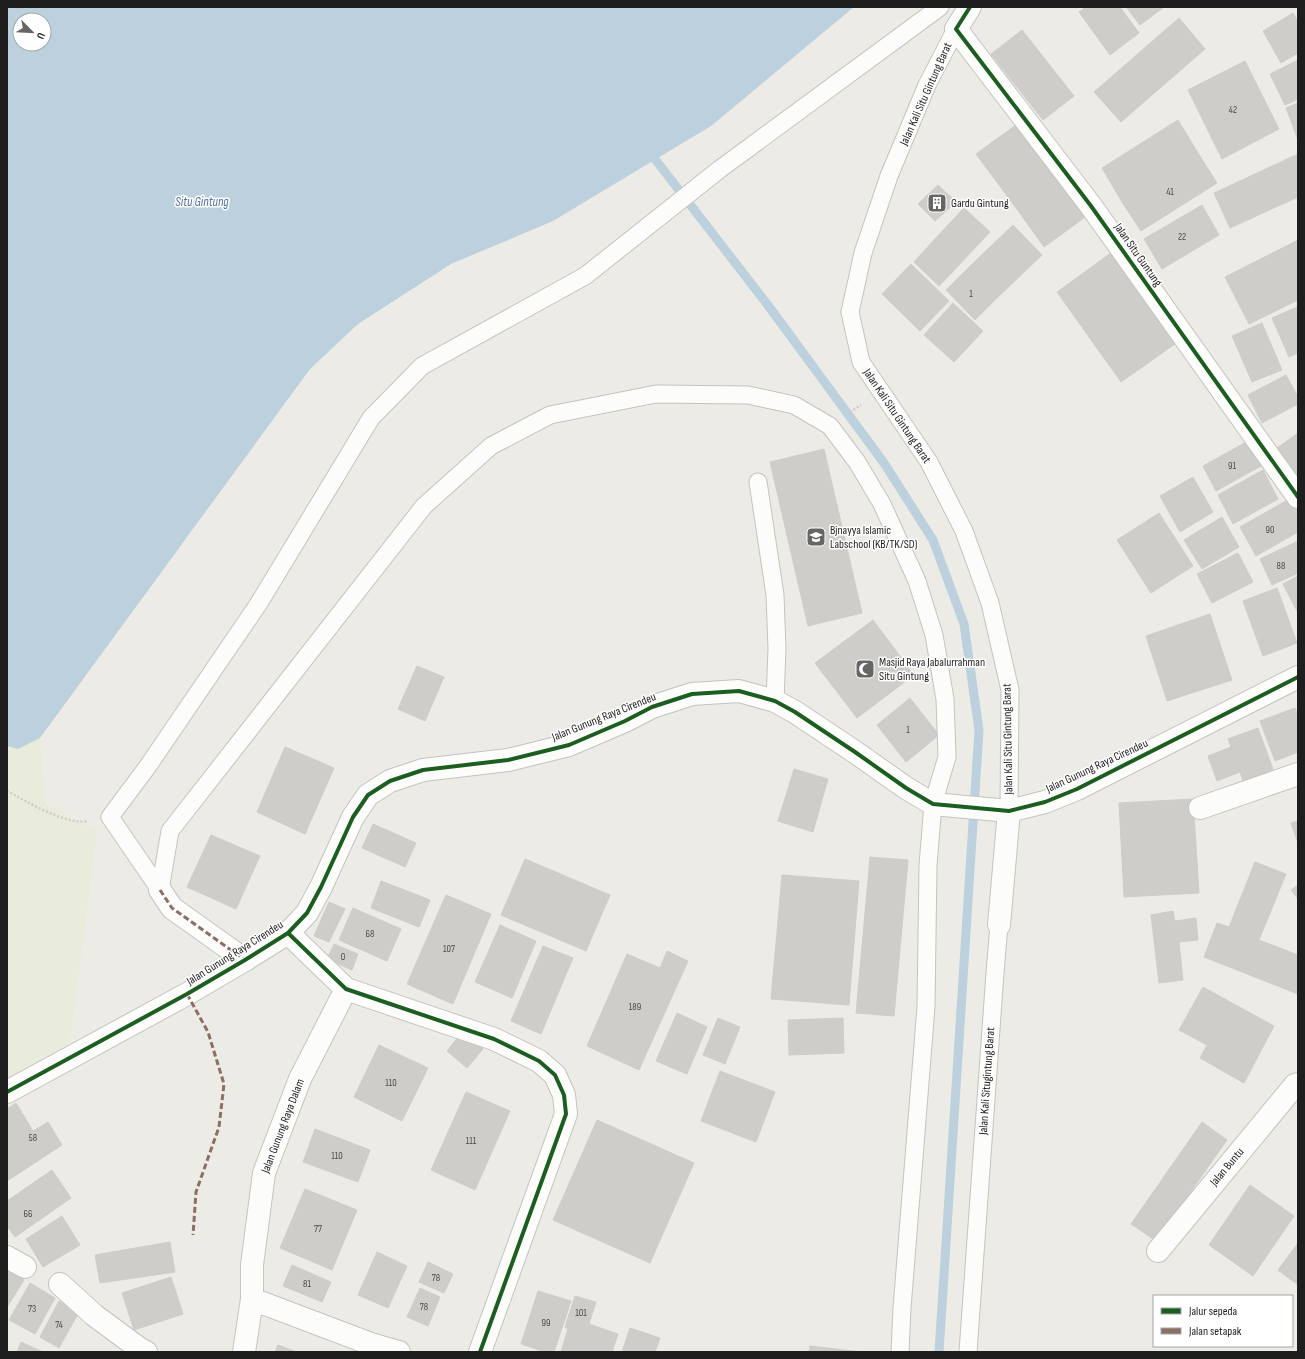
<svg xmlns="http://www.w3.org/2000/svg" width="1305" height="1359" font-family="'Sofia Sans Condensed',sans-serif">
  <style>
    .farmland { fill: #e9ecda }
    .water { fill: #bcd1dd; fill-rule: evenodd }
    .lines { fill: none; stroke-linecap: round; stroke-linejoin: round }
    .stream { stroke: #bcd1dd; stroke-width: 9 }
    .building { fill: #cfcdc9; stroke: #cfcdc8 }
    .service-casing { stroke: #c3c3c1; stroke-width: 19 }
    .minor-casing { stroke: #c3c3c1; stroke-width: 24 }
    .tertiary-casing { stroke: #c3c3c1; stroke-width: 24 }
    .path { stroke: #d5cac7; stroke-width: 2.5; stroke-dasharray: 2 2; stroke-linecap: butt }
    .service { stroke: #fcfcfb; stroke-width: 17 }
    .minor { stroke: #fcfcfb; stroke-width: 22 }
    .tertiary { stroke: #fcfcfb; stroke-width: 22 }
    .quiet { stroke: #8d6e63; stroke-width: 3; stroke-dasharray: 6 3; stroke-linecap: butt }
    .cycleway-casing { stroke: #fff; stroke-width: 6 }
    .cycleway { stroke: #1b5e20; stroke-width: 4 }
    .labels { text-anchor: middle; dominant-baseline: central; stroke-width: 3; stroke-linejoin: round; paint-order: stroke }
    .number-label { font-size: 10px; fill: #4a4a49 }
    .street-label { font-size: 12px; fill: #1e1e1e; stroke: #fff }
    .poi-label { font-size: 12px; fill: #1e1e1e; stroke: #fff; text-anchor: start }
    .water-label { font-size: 13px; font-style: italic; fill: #506fa8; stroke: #fff }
  </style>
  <rect width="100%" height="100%" fill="#ecebe6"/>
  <path class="farmland" d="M40 738 45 804 97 832 70 1041 7 1080V746L18 749Z"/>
  <path class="water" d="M7 7H854L711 126 553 221 451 264 358 324 310 369 40 738 18 749 7 746ZM20 20H44V44H20Z"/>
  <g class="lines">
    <path class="stream" d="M648 150 767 304 884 463 933 540 964 624 979 730 939 1352"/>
  </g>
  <path class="building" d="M1086 7H1120L1139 33 1110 55 1079 12Z
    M1126 7H1164L1140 25Z
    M1293 13 1298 22V53L1281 63 1263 31Z
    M1179 18 1205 49 1121 122 1094 92Z
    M1022 30 1074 96 1043 120 991 54Z
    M1298 60V99L1285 105 1270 74Z
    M1245 61 1279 129 1222 159 1188 90Z
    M1298 103V140L1286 108Z
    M1178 120 1198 153 1122 202 1102 168Z
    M1020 122 1062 180 1019 212 976 154Z
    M1198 153 1217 183 1141 231 1122 202Z
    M1298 154V197L1230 228 1214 193Z
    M1062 180 1088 215 1044 247 1019 212Z
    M938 185 956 202 935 221 918 204Z
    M1202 205 1219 235 1162 269 1144 239Z
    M964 208 990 232 959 265 933 241Z
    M1013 225 1042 255 997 298 968 268Z
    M1298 240V300L1249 324 1225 277Z
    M933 241 959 265 939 286 914 262Z
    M1111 253 1175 344 1121 382 1057 292Z
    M911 264 949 301 920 331 882 294Z
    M968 268 997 298 975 320 946 290Z
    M953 303 983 331 954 362 924 335Z
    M1297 307 1298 353 1289 357 1272 318Z
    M1262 323 1282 370 1252 382 1232 336Z
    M1286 375 1298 397V404L1262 423 1248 395Z
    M1298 433V478L1277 448Z
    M1248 441 1261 466 1216 491 1203 466Z
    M824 449 862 613 808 626 770 462Z
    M1263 470 1278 499 1233 524 1218 495Z
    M1193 477 1213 512 1180 532 1160 496Z
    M1291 498 1298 511V532L1256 556 1240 527Z
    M1159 513 1193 566 1151 593 1117 540Z
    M1222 517 1239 547 1202 569 1184 540Z
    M1298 541V573L1272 585 1260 559Z
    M1238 553 1253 582 1212 603 1197 574Z
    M1298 576V610L1297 611 1283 584Z
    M1277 588 1297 643 1263 656 1243 601Z
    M1210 614 1232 680 1167 701 1146 636Z
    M873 620 914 675 857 718 815 663Z
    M417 666 444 677 425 721 398 709Z
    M910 698 939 735 906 762 877 725Z
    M1295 708 1298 715V752L1275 761 1260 721Z
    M1258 728 1273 769 1243 781 1240 772 1217 781 1208 756 1231 747 1228 739Z
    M285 747 334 768 305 834 257 812Z
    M794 769 828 779 813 832 778 821Z
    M1193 799 1199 893 1124 897 1119 803Z
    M1298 821V843L1291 823Z
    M373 824 416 843 405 867 362 848Z
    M211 835 260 856 236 909 187 887Z
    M870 857 908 860 894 1016 856 1013Z
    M525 859 610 895 586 951 501 915Z
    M1255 862 1286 874 1259 940 1298 955V994L1204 957 1217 923 1229 927Z
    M782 875 859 881 849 1005 771 999Z
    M381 881 430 900 419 927 371 908Z
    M1298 885V899L1291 890Z
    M446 895 491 914 453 1004 407 984Z
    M329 902 345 909 329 942 314 936Z
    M353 908 401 929 387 961 339 940Z
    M1173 911 1175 921 1196 918 1198 940 1179 942 1183 980 1159 983 1151 915Z
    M500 925 536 941 512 998 475 982Z
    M334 944 358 954 352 970 327 959Z
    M543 946 573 958 541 1034 511 1021Z
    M667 951 688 961 639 1070 587 1046 627 954 660 968Z
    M1203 987 1274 1026 1244 1083 1200 1058 1207 1045 1179 1030Z
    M677 1013 707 1027 687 1074 656 1061Z
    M718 1018 740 1027 725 1064 703 1055Z
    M843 1018 844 1053 789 1055 788 1020Z
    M463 1031 483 1049 467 1068 447 1051Z
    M379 1045 428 1068 402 1121 354 1097Z
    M720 1071 775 1092 756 1142 701 1121Z
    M466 1092 510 1111 475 1190 431 1170Z
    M16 1103 33 1131 48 1122 62 1145 7 1181V1109Z
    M597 1120 694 1163 650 1263 553 1220Z
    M1202 1122 1227 1140 1156 1241 1131 1224Z
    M315 1129 370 1150 358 1182 303 1162Z
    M52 1170 71 1198 15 1237 7 1226V1201Z
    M1250 1185 1294 1216 1253 1276 1209 1245Z
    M305 1189 357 1210 332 1270 280 1248Z
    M62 1216 80 1245 43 1267 26 1239Z
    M170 1242 175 1272 100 1283 95 1255Z
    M1298 1243V1285L1278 1270Z
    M377 1252 407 1266 388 1308 358 1295Z
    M428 1262 453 1274 444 1293 419 1282Z
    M292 1265 331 1282 322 1302 283 1286Z
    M7 1269 24 1280 7 1307Z
    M171 1277 183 1314 134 1330 122 1293Z
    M30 1283 55 1298 35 1334 9 1320Z
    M420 1288 440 1297 428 1326 407 1317Z
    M538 1291 571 1301 554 1352H545L521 1344Z
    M575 1296 596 1302 589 1324 618 1334 612 1352H561L568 1329 565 1327Z
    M59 1301 79 1312 59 1348 40 1337Z
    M630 1328 660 1338 655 1352H622Z
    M21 1342 43 1352H17Z
    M278 1345 297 1352H275Z
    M810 1346 862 1352H809Z"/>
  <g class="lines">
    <g class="service-casing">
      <path id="service" d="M956 29 927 85 889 176 863 253 850 312 861 362 929 462 964 531 990 603 1010 690 1009 811
        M758 482 775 595 777 649 775 701
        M160 890 170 831 424 506 491 446 550 415 656 394 748 395 794 405 830 426 857 462 882 504 917 581 934 635 945 699 947 757 933 804 928 865 926 1007 902 1308 900 1352
        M160 890 110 817 148 766 259 603 371 418 422 366 585 276 720 169 940 7
        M968 1352 995 973 999 925"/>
    </g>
    <g class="minor-casing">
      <path id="minor" d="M970 7 956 29 1091 206 1298 497
        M1200 808 1298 774
        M160 890 172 908 245 960
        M999 925 1009 811
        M288 933 346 989 494 1039 539 1061 555 1075 564 1095 566 1114 480 1352
        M1158 1251 1295 1085 1298 1084
        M7 1257 25 1267
        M60 1284 94 1315 140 1349 146 1352
        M252 1299 371 1344 399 1352
        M244 1352 252 1299V1265L264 1173 300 1079 346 989"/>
    </g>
    <g class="tertiary-casing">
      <path id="tertiary" d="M7 1092 187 994 245 960 288 933 307 913 321 887 353 817 368 795 390 781 423 770 508 760 569 745 625 721 652 707 692 694 739 691 775 701 795 712 855 752 906 788 933 804 1009 811 1045 802 1077 789 1298 677"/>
    </g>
    <path class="path" d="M850 412 861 405
      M7 791C26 801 67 826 88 821"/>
    <use href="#service" class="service"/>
    <use href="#minor" class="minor"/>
    <use href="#tertiary" class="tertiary"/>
    <path class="quiet" d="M160 890 172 908 245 960
      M187 994 208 1032 224 1084 219 1127 196 1192 193 1235"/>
    <g class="cycleway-casing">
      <path id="cycleway" d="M970 7 956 29 1091 206 1298 497
        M288 933 346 989 494 1039 539 1061 555 1075 564 1095 566 1114 480 1352
        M7 1092 187 994 245 960 288 933 307 913 321 887 353 817 368 795 390 781 423 770 508 760 569 745 625 721 652 707 692 694 739 691 775 701 795 712 855 752 906 788 933 804 1009 811 1045 802 1077 789 1298 677"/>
    </g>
    <use href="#cycleway" class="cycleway"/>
  </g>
  <defs>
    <g id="building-square" transform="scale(1)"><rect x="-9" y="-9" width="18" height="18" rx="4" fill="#666664" stroke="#fff"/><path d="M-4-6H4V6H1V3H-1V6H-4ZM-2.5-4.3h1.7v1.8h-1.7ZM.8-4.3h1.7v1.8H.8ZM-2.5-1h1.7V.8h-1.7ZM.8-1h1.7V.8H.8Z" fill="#fff"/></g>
    <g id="school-square" transform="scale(1)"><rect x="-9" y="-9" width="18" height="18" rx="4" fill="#666664" stroke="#fff"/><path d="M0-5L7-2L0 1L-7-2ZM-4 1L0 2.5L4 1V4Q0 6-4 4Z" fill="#fff"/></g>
    <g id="mosque-square" transform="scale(1)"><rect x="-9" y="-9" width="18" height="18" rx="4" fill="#666664" stroke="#fff"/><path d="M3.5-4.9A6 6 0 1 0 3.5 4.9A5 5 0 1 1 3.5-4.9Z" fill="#fff"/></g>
  </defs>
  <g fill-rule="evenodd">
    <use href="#building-square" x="937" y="203"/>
    <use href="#school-square" x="816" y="537"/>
    <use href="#mosque-square" x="865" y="669"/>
  </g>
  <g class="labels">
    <g class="number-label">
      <text x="1233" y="110">42</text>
      <text x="1170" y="192">41</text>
      <text x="1182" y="237">22</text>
      <text x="971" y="294">1</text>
      <text x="1232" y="466">91</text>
      <text x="1270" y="530">90</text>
      <text x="1281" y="566">88</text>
      <text x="908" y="730">1</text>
      <text x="370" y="934">68</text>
      <text x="449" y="949">107</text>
      <text x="343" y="957">0</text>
      <text x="635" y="1007">189</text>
      <text x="391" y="1083">110</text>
      <text x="33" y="1138">58</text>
      <text x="471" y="1141">111</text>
      <text x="337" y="1156">110</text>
      <text x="28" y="1214">66</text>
      <text x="318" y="1229">77</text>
      <text x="436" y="1278">78</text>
      <text x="307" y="1284">81</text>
      <text x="424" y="1307">78</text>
      <text x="32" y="1309">73</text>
      <text x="581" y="1313">101</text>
      <text x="546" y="1323">99</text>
      <text x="59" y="1325">74</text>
    </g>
    <g class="street-label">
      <text transform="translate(926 94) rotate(-66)">Jalan Kali Situ Gintung Barat</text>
      <text transform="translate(1138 255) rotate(55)">Jalan Situ Guntung</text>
      <text transform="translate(897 416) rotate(56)">Jalan Kali Situ Gintung Barat</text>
      <text transform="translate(604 717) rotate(-22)">Jalan Gunung Raya Cirendeu</text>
      <text transform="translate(1008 739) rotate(-91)">Jalan Kali Situ Gintung Barat</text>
      <text transform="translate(1097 766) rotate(-25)">Jalan Gunung Raya Cirendeu</text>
      <text transform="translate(235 953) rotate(-32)">Jalan Gunung Raya Cirendeu</text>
      <text transform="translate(987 1081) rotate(-86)">Jalan Kali Situgintung Barat</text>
      <text transform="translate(283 1126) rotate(-69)">Jalan Gunung Raya Dalam</text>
      <text transform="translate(1227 1167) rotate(-50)">Jalan Buntu</text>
    </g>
    <g class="poi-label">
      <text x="951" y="203">Gardu Gintung</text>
      <text x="830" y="530">Bjnayya Islamic<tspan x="830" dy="14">Labschool (KB/TK/SD)</tspan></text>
      <text x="879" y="662">Masjid Raya Jabalurrahman<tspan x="879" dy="14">Situ Gintung</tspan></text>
    </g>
    <g class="water-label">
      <text x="202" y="202">Situ Gintung</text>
    </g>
  </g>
  <rect width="1305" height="1359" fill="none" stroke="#1e1e1e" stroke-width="16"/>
  <rect x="1153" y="1295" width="140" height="52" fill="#ffffff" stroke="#a5a5a5"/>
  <rect x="1161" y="1308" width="20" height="6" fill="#1b5e20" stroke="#a5a5a5"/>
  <text x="1189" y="1315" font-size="12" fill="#1e1e1e">Jalur sepeda</text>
  <rect x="1161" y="1328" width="20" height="6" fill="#8d6e63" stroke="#a5a5a5"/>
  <text x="1189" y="1335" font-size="12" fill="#1e1e1e">Jalan setapak</text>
  <g transform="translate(32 32) rotate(114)"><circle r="19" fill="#ffffff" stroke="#a5a5a5"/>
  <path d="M0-3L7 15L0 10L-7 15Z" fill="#666664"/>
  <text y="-6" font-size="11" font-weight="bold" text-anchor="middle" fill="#1e1e1e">U</text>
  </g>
</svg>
